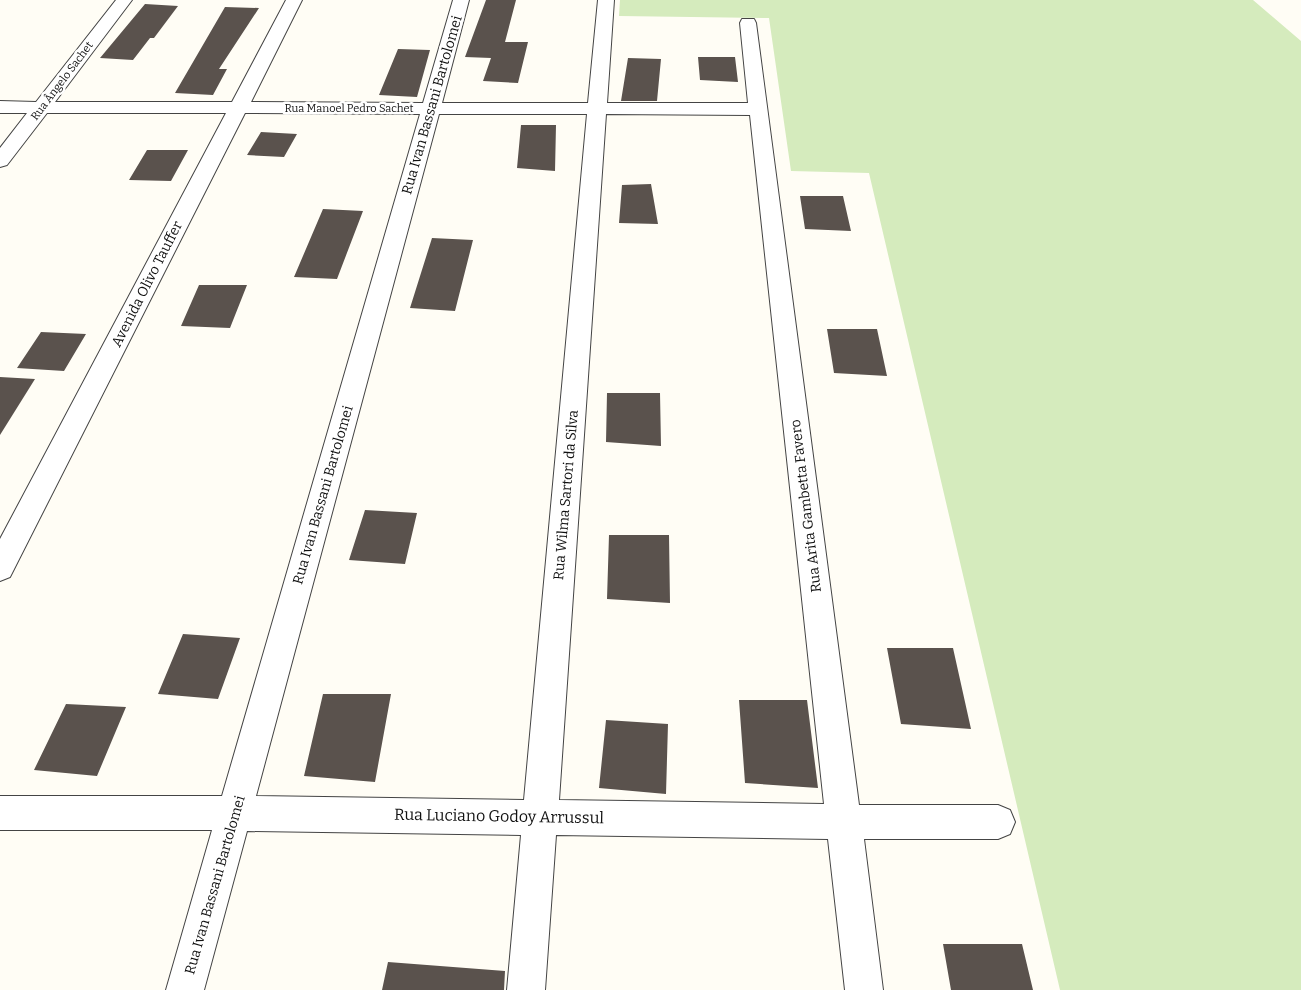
<svg xmlns="http://www.w3.org/2000/svg" width="1301" height="990" font-family="Bitter,serif">
  <style>
    .green { fill: #d5ebbd }
    .building { fill: #5a524d }
    .lines { fill: none; stroke-linecap: round; stroke-linejoin: round }
    .minor-casing { stroke: #444; stroke-width: 2 }
    .minor { fill: #fff; fill-rule: evenodd }
    .labels { text-anchor: middle; dominant-baseline: central; stroke-width: 5; stroke-linejoin: round; paint-order: stroke }
    .far-street-label { font-size: 11px; fill: #111; stroke: #fff }
    .street-label { font-size: 14px; fill: #111; stroke: #fff }
    .near-street-label { font-size: 16px; fill: #111; stroke: #fff }
  </style>
  <rect width="100%" height="100%" fill="#fffdf5"/>
  <path class="green" d="M620 0H1253L1301 41V990H1060L869 173 791 171 769 18 619 16Z"/>
  <path class="building" d="M486 0H516L505 42H528L518 83 483 81 491 58 465 57Z
    M145 4 178 6 154 38H150L133 60 100 58Z
    M225 7 259 8 219 69H227L213 95 175 93Z
    M398 49 430 50 417 97 379 95Z
    M698 57H735L738 82 700 80Z
    M628 58 661 59 657 101H621Z
    M521 125H556L555 171 517 168Z
    M261 132 297 134 284 157 247 155Z
    M147 150H188L171 181 129 180Z
    M651 184 658 224 619 223 622 185Z
    M800 196H843L851 231 805 229Z
    M323 209 363 211 337 279 294 277Z
    M432 238 473 240 455 311 410 308Z
    M199 285H247L230 328 181 326Z
    M827 329H877L887 376 834 373Z
    M41 332 86 334 64 371 17 368Z
    M0 377 35 379 0 435Z
    M607 393H660L661 446 606 442Z
    M365 510 417 513 405 564 349 560Z
    M609 535H669L670 603 607 599Z
    M183 634 240 638 218 699 158 694Z
    M887 648H953L971 729 901 724Z
    M323 694H391L375 782 304 776Z
    M739 700H807L818 788 745 783Z
    M66 704 126 707 97 776 34 770Z
    M606 720 668 724 666 794 599 788Z
    M943 944H1022L1033 990H951Z
    M388 962 505 971 504 990H382Z"/>
  <g class="lines">
    <g class="minor-casing">
      <path id="minor" d="M116 0H132L55 102H232L286 0H302L251 102 423 103 453 0H469L442 103H588L598 0H614L607 103H748L740 23 742 19H754L756 23 859 805H998L1010 810 1015 822 1010 834 998 839H864L883 990H845L828 839 556 835 545 990H507L521 835 247 831 204 990H166L212 830H0V796H222L420 114 245 113 10 577 0 581V539L226 113H47L7 165 0 167V148L27 113H0V101L36 102ZM439 114H587L524 800 256 796ZM606 114 750 115 824 804 559 800Z"/>
    </g>
    <use href="#minor" class="minor"/>
  </g>
  <g class="labels">
    <g class="far-street-label">
      <text transform="translate(62 81) rotate(-53)">Rua Ângelo Sachet</text>
      <text x="349" y="108">Rua Manoel Pedro Sachet</text>
    </g>
    <g class="street-label">
      <text transform="translate(432 105) rotate(-74)">Rua Ivan Bassani Bartolomei</text>
      <text transform="translate(147 284) rotate(-63)">Avenida Olivo Tauffer</text>
      <text transform="translate(323 495) rotate(-74)">Rua Ivan Bassani Bartolomei</text>
      <text transform="translate(566 495) rotate(-85)">Rua Wilma Sartori da Silva</text>
      <text transform="translate(806 506) rotate(-97)">Rua Arita Gambetta Favero</text>
      <text transform="translate(215 885) rotate(-74)">Rua Ivan Bassani Bartolomei</text>
    </g>
    <g class="near-street-label">
      <text transform="translate(499 816) rotate(1)">Rua Luciano Godoy Arrussul</text>
    </g>
  </g>
</svg>
